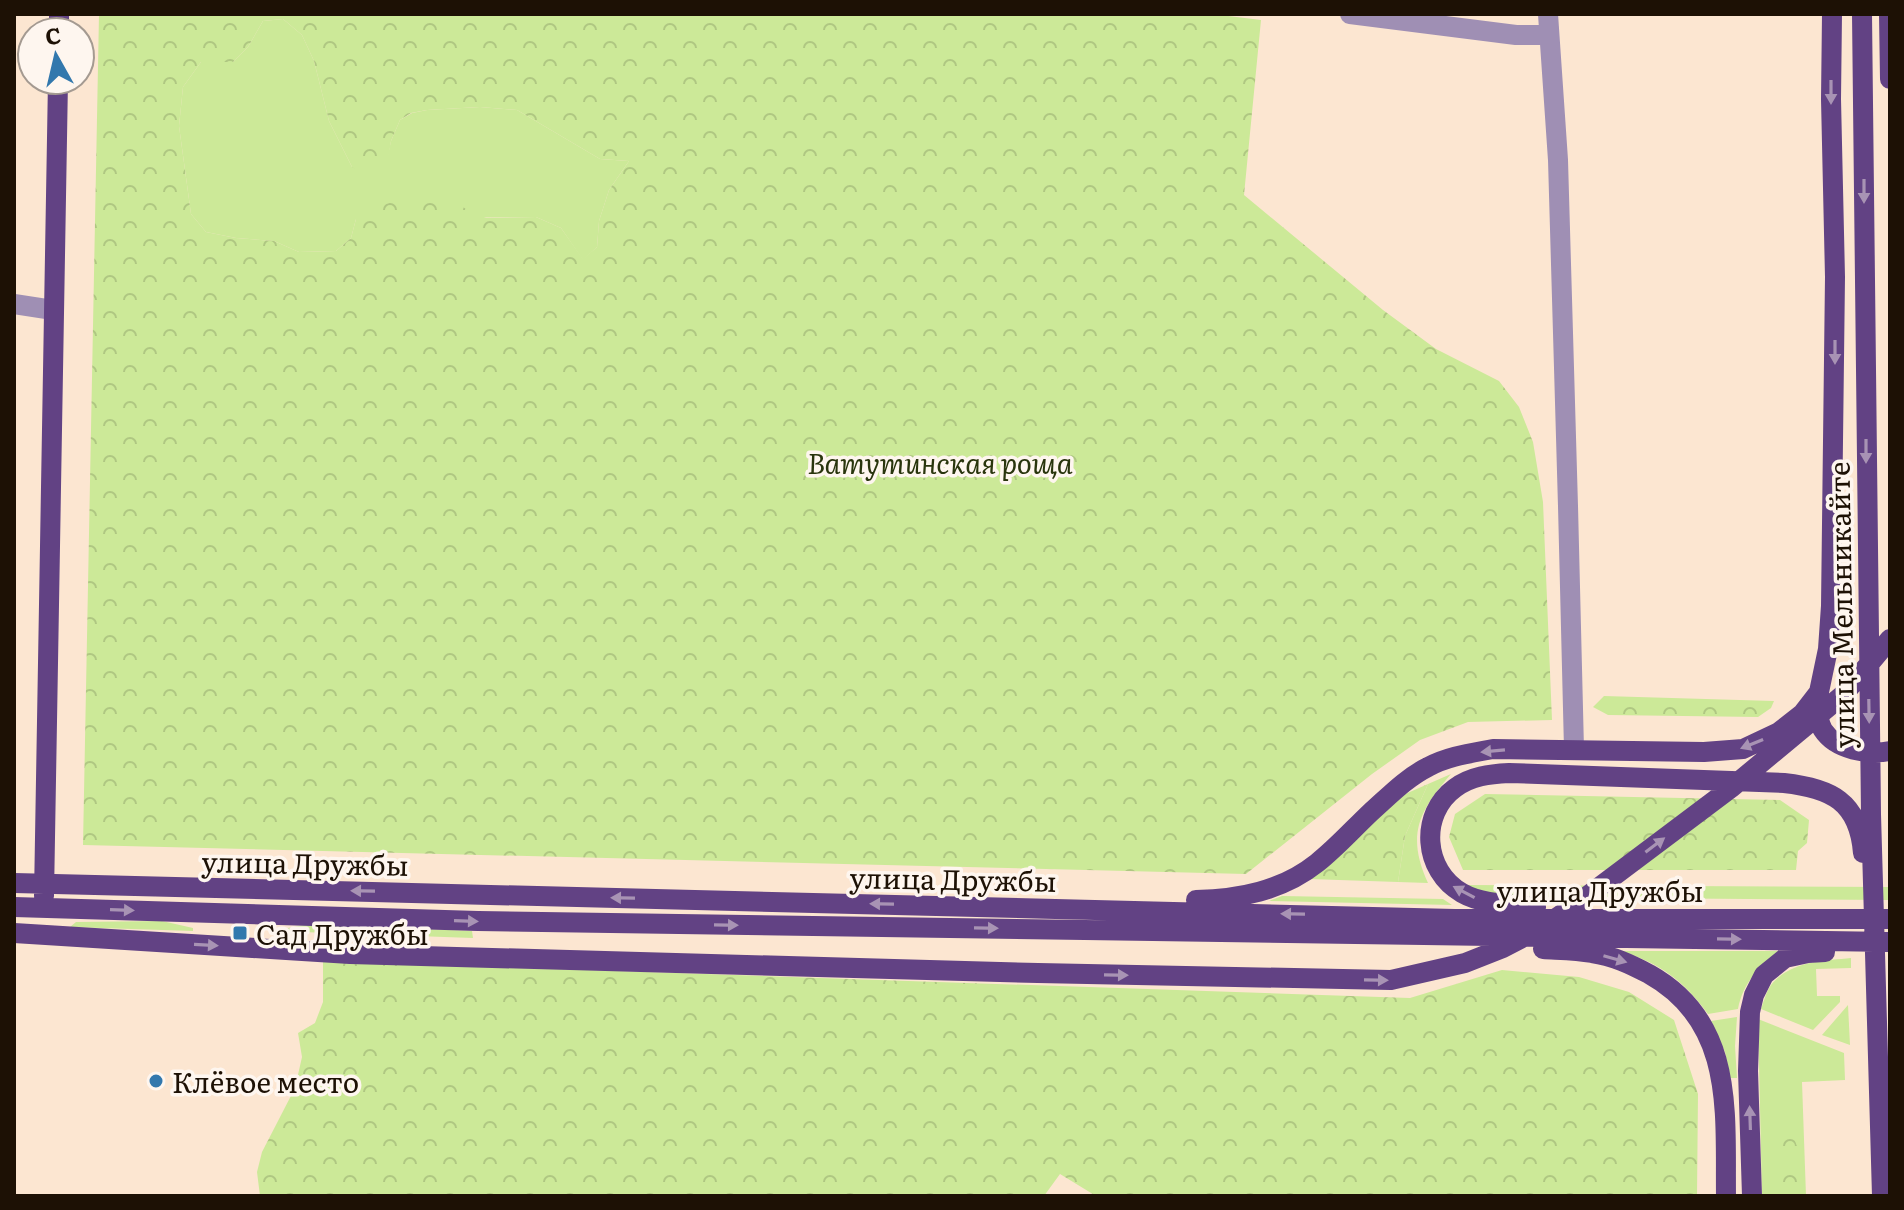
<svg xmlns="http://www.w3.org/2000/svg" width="1904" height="1210" font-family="Literata,serif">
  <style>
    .green { fill: #cce998 }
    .forest { fill: url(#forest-crowns); fill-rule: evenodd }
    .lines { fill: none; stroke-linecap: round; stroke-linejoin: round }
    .minor { stroke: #9f8fb4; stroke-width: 20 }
    .major { stroke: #624284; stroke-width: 20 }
    .oneway { fill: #a893b4 }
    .poi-dot { fill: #3278ad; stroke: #fef6ef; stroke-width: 3 }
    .labels { text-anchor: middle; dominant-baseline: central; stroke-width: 7; stroke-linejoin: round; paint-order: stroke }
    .park-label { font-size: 28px; font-style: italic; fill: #29350d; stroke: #fef6ef }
    .street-label { font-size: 28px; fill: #1d1105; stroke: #fef6ef }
    .poi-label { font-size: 28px; fill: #1d1105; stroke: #fef6ef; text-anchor: start }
  </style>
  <defs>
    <pattern id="forest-crowns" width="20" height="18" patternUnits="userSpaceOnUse" patternTransform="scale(2)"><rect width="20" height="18" fill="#cce998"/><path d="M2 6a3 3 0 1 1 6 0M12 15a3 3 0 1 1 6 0" fill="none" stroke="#afc782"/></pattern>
  </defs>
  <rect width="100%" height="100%" fill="#fce6d1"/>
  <path class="green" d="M283 19 302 35 314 61 329 121 352 167 387 160 391 141 400 120 412 113 427 110 480 107 517 110 600 159 629 161 609 190 599 221 597 247 583 260 561 228 536 217 356 219 351 238 336 251 299 252 274 241 236 238 206 232 191 214 179 126 183 87 201 62H233L248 47 263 21Z
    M1451 774C1419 811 1406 835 1428 883L1398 882 1405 836 1428 784Z
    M1463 885 1890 887V900L1502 897Z
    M1282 896 1443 899 1452 905 1269 901Z
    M162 921 193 928V931L70 927 76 922Z
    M309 924 472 931 473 938 273 931Z
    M1621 951H1780C1759 966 1743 983 1738 1009L1708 1014C1683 980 1661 964 1621 951Z
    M1851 958V968L1816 969 1817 996H1840V1002L1813 1030 1761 1009C1764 1001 1766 992 1771 985 1790 961 1823 961 1851 958Z
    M1848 1005 1850 1045 1822 1035Z
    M1737 1017 1735 1046 1737 1078H1730L1725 1052 1711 1021Z
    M1758 1019 1844 1053 1845 1080 1802 1082 1806 1196H1762Z"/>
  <path class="forest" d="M99 14H1212L1261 20 1244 195 1383 310 1436 349 1499 381 1519 407 1533 442 1543 502 1552 720 1468 722 1420 740 1372 774 1246 874 83 845ZM283 19 302 35 314 61 329 121 352 167 363 172 378 170 388 160 391 141 400 120 411 113 427 110 480 107 517 110 600 159 629 161 609 190 599 221 597 247 583 259 561 228 536 217 486 218 441 197 416 196 370 208 356 219 351 238 336 251 299 252 274 241 236 238 206 232 191 214 179 126 183 87 201 62H233L248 47 263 21Z
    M1604 696 1774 701 1771 708 1758 717 1608 715 1593 707Z
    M1428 784 1405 836 1398 882 1309 879 1403 795Z
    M1485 794 1780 800 1809 820 1807 843 1798 851 1796 870H1463L1449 837 1455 814Z
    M323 961 1410 998 1502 970 1579 977 1629 992 1674 1020 1698 1094 1697 1196H1096L1060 1174 1044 1196H260L257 1172 262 1152 295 1088 302 1057 298 1033 315 1023 323 1002Z
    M1779 1100 1797 1146 1798 1196H1777Z"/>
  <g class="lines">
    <path class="minor" d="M1350 14 1516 35H1549
      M1548 14 1558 160 1568 506 1574 749
      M14 304 53 310"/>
    <path class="major" d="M1862 14 1871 814 1882 1196
      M1889 14 1890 79
      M59 32V14
      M1818 704C1818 712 1818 722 1823 730 1836 750 1868 755 1890 751
      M14 883 1455 919H1890
      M44 896 58 80
      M1196 900C1239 899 1282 891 1317 863 1336 848 1353 829 1371 812 1389 796 1406 778 1428 767 1448 756 1472 753 1493 749L1704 752 1743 749 1779 732 1802 714 1819 692 1828 649 1831 606 1835 277 1831 99 1832 14
      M14 907 478 921 1890 942
      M1536 907C1512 904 1483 905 1462 893 1423 871 1419 814 1455 788 1471 776 1490 774 1509 773L1784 783C1830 788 1859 801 1863 853
      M14 933 350 954 1038 973 1391 980 1465 963 1503 948 1543 927 1578 903 1731 788 1844 694 1890 639
      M1543 949C1559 950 1576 950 1592 953 1613 956 1630 964 1649 974 1735 1022 1725 1111 1726 1196
      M1752 1196 1748 1071 1750 1012 1754 995 1764 975 1785 958 1808 953 1825 952"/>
  </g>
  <defs><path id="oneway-solid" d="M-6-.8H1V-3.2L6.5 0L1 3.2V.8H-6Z" transform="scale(2)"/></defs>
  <g class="oneway">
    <use href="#oneway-solid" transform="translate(1831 92) rotate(90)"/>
    <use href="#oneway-solid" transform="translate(1864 191) rotate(90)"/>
    <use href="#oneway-solid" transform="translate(1835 352) rotate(90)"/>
    <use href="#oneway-solid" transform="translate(1866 451) rotate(90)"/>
    <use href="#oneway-solid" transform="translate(1869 711) rotate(89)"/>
    <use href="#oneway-solid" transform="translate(1752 744) rotate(158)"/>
    <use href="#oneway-solid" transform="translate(1493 751) rotate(175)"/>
    <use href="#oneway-solid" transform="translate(1655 845) rotate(-37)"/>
    <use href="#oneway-solid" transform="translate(363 891) rotate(-179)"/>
    <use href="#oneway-solid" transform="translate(1464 892) rotate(-152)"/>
    <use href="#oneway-solid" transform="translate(623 898) rotate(-179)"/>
    <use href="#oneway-solid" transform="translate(882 904) rotate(-179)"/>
    <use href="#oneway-solid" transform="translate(122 910) rotate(2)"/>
    <use href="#oneway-solid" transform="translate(1293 914) rotate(-179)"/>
    <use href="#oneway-solid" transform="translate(466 921) rotate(2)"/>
    <use href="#oneway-solid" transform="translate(726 925) rotate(1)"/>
    <use href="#oneway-solid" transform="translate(986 928) rotate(1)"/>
    <use href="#oneway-solid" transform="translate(1729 939) rotate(1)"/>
    <use href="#oneway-solid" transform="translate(206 945) rotate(3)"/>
    <use href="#oneway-solid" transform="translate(1615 959) rotate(16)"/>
    <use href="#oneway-solid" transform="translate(1116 975) rotate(1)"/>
    <use href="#oneway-solid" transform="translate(1376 980) rotate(1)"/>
    <use href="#oneway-solid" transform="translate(1750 1118) rotate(-92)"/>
  </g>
  <g class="poi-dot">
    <rect x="232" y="925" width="16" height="16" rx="4"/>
    <circle cx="156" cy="1081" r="8"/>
  </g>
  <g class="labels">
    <g class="park-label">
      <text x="940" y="462">Ватутинская роща</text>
    </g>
    <g class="street-label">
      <text transform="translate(1840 605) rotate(-91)">улица Мельникайте</text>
      <text transform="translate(305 862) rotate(1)">улица Дружбы</text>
      <text transform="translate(953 878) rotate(1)">улица Дружбы</text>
      <text x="1600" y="890">улица Дружбы</text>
    </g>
    <g class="poi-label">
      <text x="256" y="933">Сад Дружбы</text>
      <text x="172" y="1081">Клёвое место</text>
    </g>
  </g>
  <rect width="1904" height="1210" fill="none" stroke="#1d1105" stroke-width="32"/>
  <g transform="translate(56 56) rotate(352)"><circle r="38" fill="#fef6ef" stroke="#a49a91" stroke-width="2"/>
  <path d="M0-6L14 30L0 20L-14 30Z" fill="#3278ad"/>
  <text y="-12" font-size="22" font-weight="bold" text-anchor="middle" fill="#1d1105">С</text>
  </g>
</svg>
